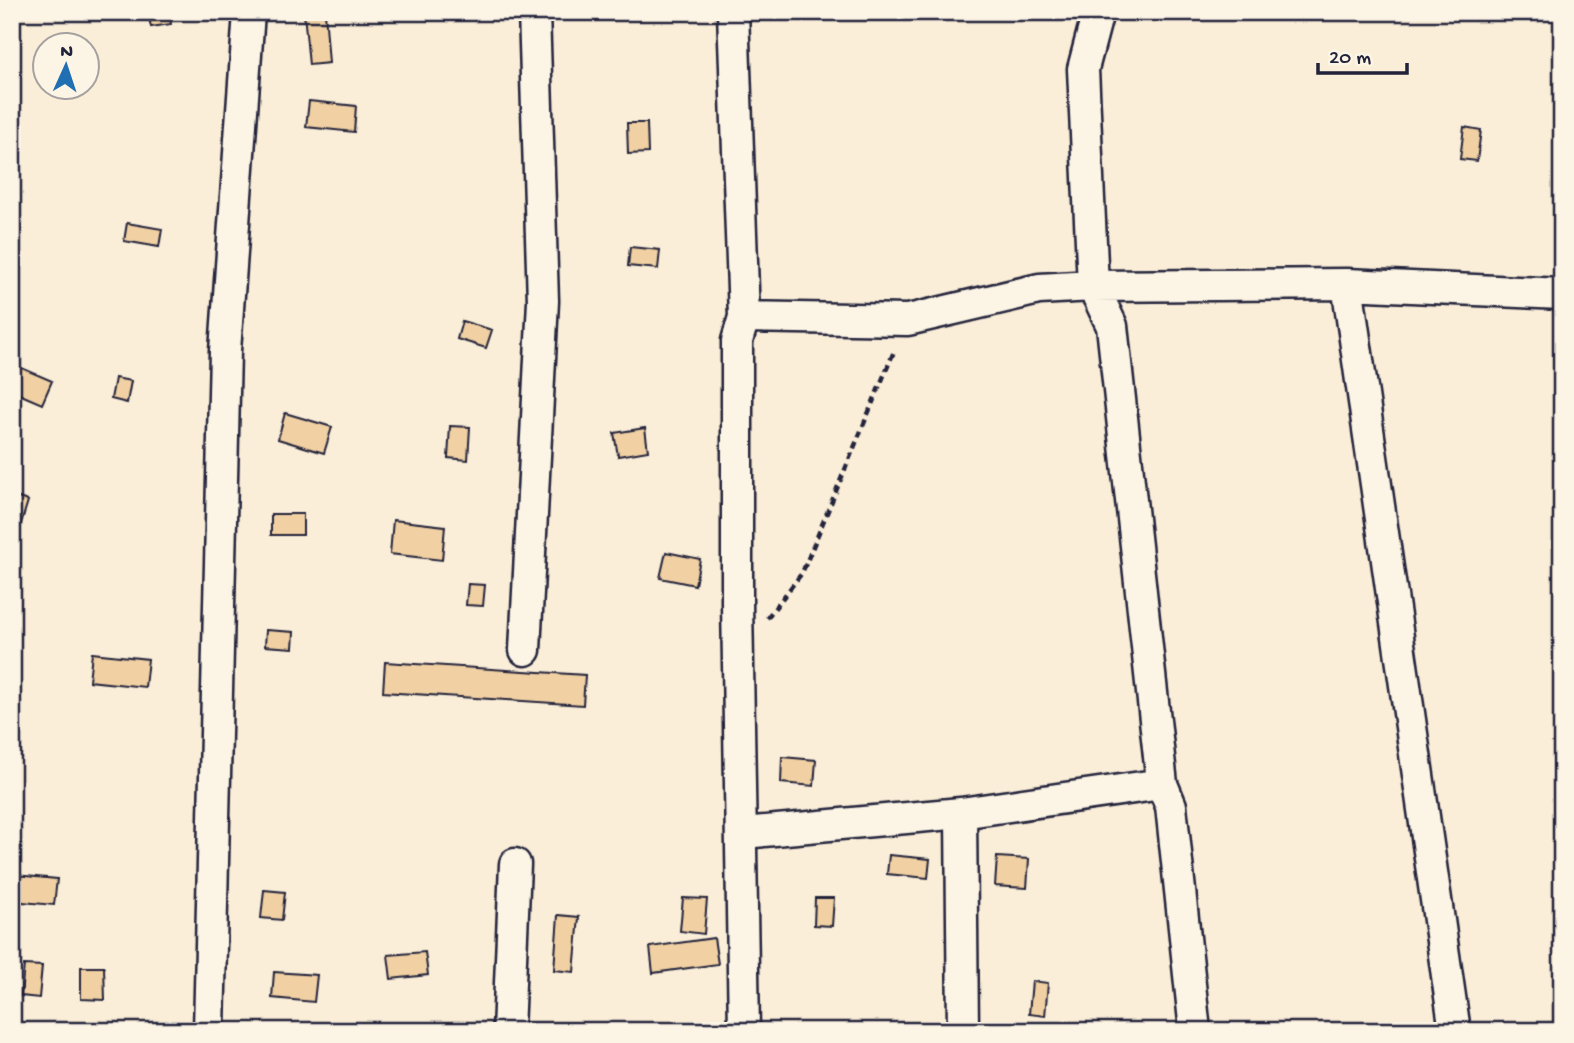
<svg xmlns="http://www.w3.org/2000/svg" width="1574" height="1043" font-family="'Gochi Hand',sans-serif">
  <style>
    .building { fill: #f1d1a3; stroke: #22223b; stroke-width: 2 }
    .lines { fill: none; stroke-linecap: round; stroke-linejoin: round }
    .street-casing { stroke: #22223b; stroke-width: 35 }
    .path { stroke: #22223b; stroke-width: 4.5; stroke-dasharray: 7 5; stroke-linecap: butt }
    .street { stroke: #fcf5e5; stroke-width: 30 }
  </style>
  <rect width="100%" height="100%" fill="#faeed8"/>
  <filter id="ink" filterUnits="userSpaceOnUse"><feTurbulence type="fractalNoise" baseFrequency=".0143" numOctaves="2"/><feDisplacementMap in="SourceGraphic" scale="14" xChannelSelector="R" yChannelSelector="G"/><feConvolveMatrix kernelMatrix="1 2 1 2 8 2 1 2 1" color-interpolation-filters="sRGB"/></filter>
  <g filter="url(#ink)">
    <path class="building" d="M169 12 171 24 151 27 148 13Z
      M325 12 329 63 309 65 304 13Z
      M477 12H499L498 19Z
      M309 101 356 106 354 132 306 127Z
      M627 123H647L648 153 628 154Z
      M1464 127 1481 130 1477 161 1460 159Z
      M127 223 162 229 159 247 124 241Z
      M630 247 660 250 658 269 628 266Z
      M462 321 492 330 486 348 457 339Z
      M17 366 52 381 42 404 12 391V377Z
      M115 378 131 381 127 403 111 399Z
      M285 413 332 427 324 453 278 439Z
      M450 426 470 427 468 460 448 458Z
      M645 428 648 451 618 456 614 433Z
      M12 496 28 501 20 527 12 525Z
      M271 514H303V535H271Z
      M393 520 445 526 442 560 390 554Z
      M666 552 700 559 695 585 660 578Z
      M468 584 485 585 483 606 466 605Z
      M266 630 294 632 293 648 265 646Z
      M92 653 148 659 145 687 89 681Z
      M385 662 585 675 583 705 383 692Z
      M782 757 816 760 814 786 781 783Z
      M889 855 930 859 928 878 887 874Z
      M997 857 1029 859 1027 888 995 886Z
      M15 875 57 879 54 905 12 901Z
      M264 890 285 892 282 920 261 918Z
      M683 898 707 899 704 934 680 931Z
      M815 898H834L832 926 814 925Z
      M558 915 579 917 574 972 554 970Z
      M714 938 718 964 653 973 650 947Z
      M425 952 428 975 391 979 388 955Z
      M24 965 42 966 39 998 21 996Z
      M81 967H104L105 1000 81 999Z
      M274 972 317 975 314 1002 272 998Z
      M1032 981 1048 983 1045 1016 1029 1014Z"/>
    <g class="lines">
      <g class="street-casing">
        <path id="street" d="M733 12 744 317 737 341V602L744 1031
          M1098 12 1083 69 1093 286 1112 326 1162 784 1171 806 1195 1031
          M1347 284 1455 1031
          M744 317 908 320 1039 289 1093 286 1347 284 1562 294
          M525 650 543 301 534 12
          M961 813 963 1031
          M743 833 961 813 1162 784
          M209 1031 225 351 249 12
          M508 1031 515 864"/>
      </g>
      <path class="path" d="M767 618 802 573 895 349"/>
      <use href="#street" class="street"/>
    </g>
  </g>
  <rect width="1574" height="1043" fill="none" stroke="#fcf5e5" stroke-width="42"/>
  <rect x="21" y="21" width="1532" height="1001" fill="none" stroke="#22223b" stroke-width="2.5" filter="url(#ink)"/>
  <g transform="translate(66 66) rotate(3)"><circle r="33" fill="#fcf5e5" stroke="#a5a1a1" stroke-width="2"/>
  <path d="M0-5L12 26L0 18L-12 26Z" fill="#1f6fb2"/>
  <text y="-10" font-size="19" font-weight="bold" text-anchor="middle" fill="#22223b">N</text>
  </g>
  <path d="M1318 63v10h89v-10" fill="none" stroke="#22223b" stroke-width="3.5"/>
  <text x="1329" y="63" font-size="21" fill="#22223b" stroke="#fcf5e5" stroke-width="5" paint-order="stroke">20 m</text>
</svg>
